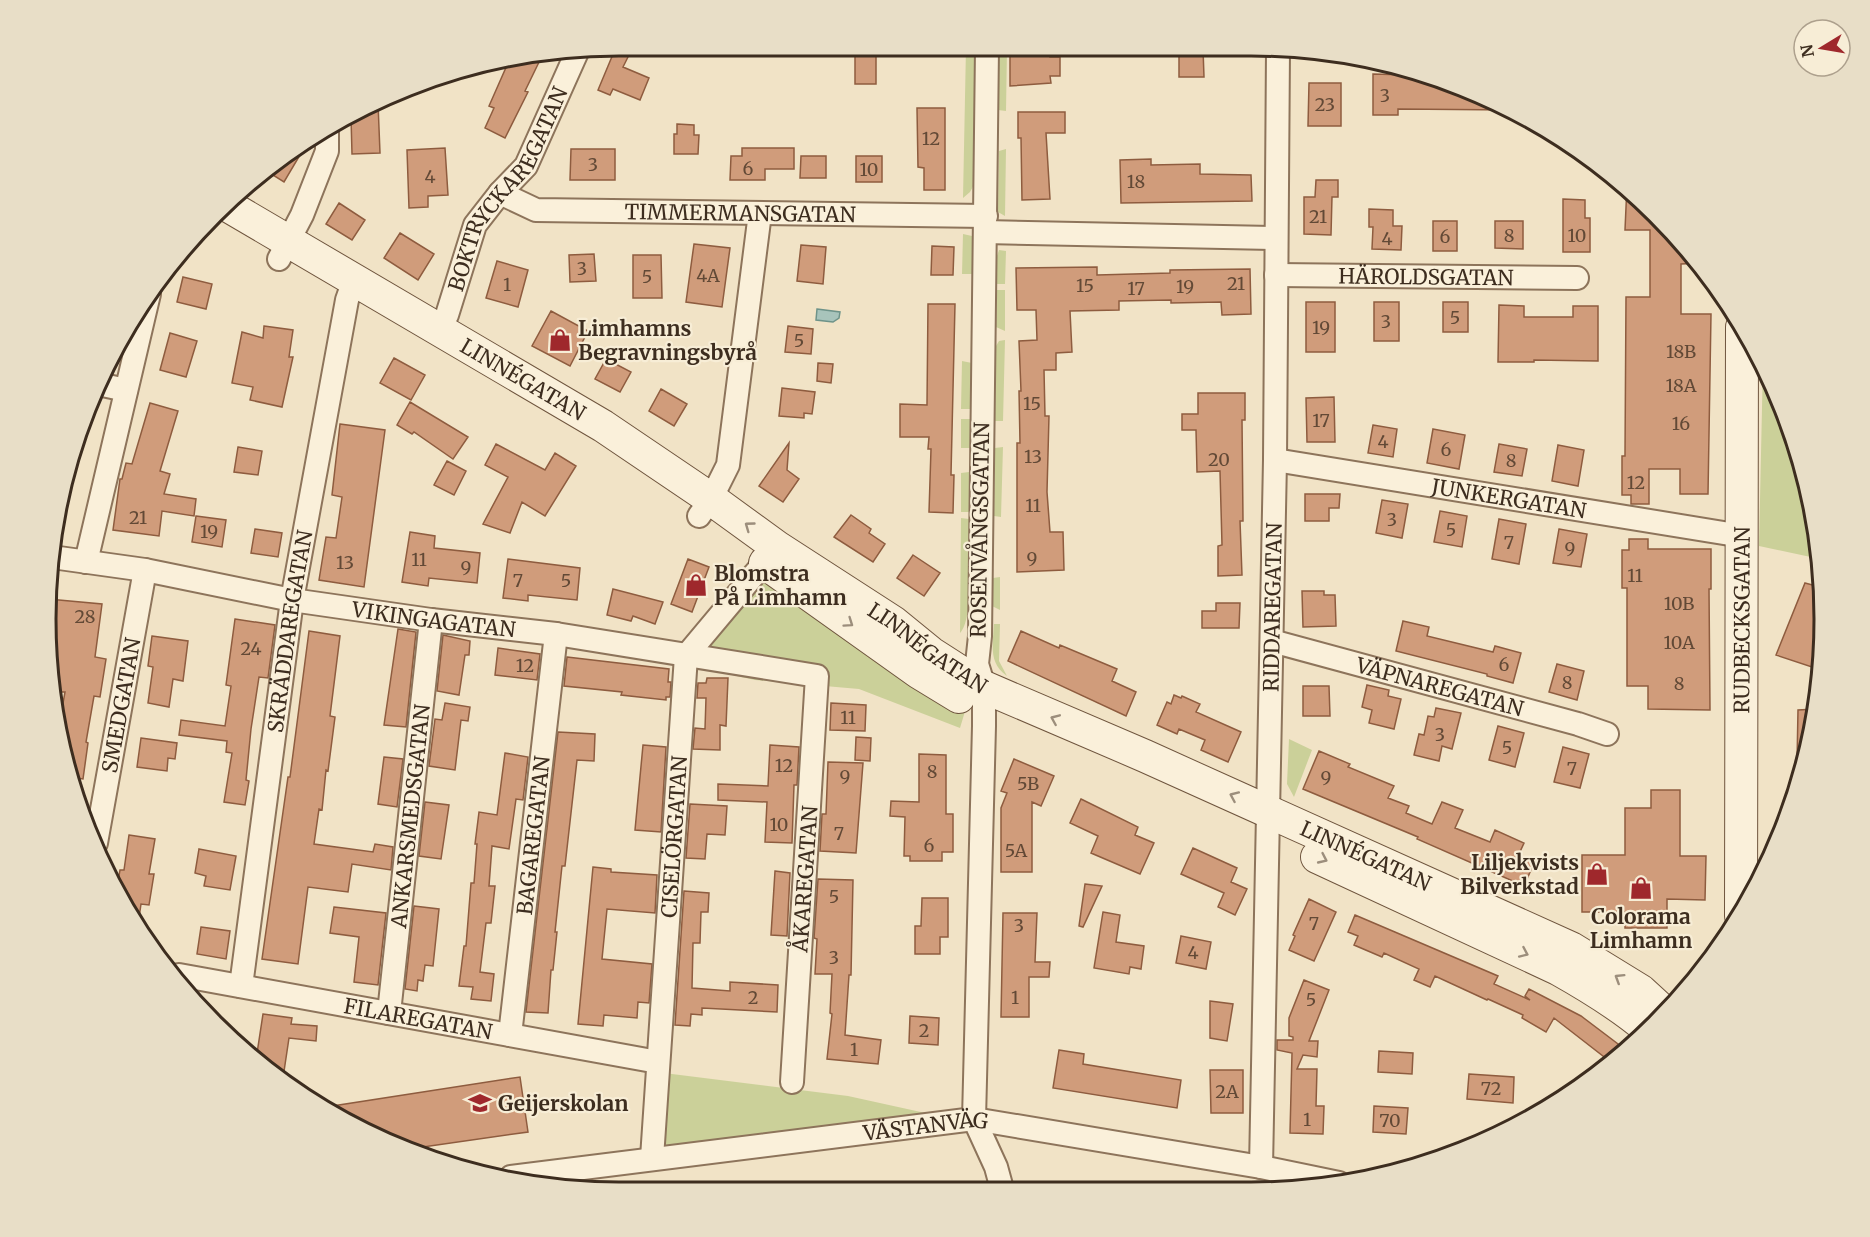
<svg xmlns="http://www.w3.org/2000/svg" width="1870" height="1237" font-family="Merriweather,serif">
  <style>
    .green { fill: #cbd099 }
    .water { fill: #a8c4bb; stroke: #6e9389; stroke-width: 1.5 }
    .building { fill: #d09c7b; stroke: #8e5c3f; stroke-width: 1.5 }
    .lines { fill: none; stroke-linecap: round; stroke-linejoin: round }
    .street-casing { stroke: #8d745b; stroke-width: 26 }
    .secondary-casing { stroke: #6f553e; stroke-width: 34 }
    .street { stroke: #faf0da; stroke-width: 22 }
    .secondary { stroke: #faf0da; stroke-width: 32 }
    .oneway { stroke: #9c8e7c }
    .labels { text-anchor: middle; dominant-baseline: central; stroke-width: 4.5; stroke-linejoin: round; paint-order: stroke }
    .number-label { font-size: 18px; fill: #624936 }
    .street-label { font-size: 21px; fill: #3d2d1f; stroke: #f7edd6 }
    .poi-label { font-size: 21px; font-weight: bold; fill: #3d2d1f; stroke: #f7edd6; text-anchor: start }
    .rim { fill: none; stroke: #3d2d1f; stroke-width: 3 }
  </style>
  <rect width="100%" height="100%" fill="#f1e3c6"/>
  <path class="green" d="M966 47 976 48 975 183 970 192 963 198Z
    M999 48H1007L1006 111 998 110Z
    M1006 149 1005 216 998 212 999 151Z
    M963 234 972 236V274H962Z
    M999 250 1006 251 1005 284H997V256Z
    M997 290H1005V331L996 327Z
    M1005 340 1003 421H995L996 346 999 341Z
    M962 361 972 363 971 409H961Z
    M1763 362 1806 470 1820 559 1759 546Z
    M961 419H971V448H961Z
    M1003 447 1001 517 994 516 995 448Z
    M969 472V512H961V473Z
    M961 518 969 519C969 542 975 618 960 633Z
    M745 565 869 653 966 708 960 728 859 689 755 680 677 663Z
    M1000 577V610L992 606 993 578Z
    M994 624H1000L999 661 1007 676C988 663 993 644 994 624Z
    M1289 739 1312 750 1294 797 1287 784Z
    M664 1073 848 1096 939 1116 662 1149Z"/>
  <path class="water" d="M817 309 840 312 839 318 833 322 816 320Z"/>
  <path class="building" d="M616 47 630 53 623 67 649 78 640 100 613 89 610 95 598 90Z
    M855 47H876V84H855Z
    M1010 48H1050V57H1060V76H1050L1051 83 1010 86Z
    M1179 49H1203L1204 77H1179Z
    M541 58 525 91 528 92 505 138 485 128 494 108 489 106 508 63Z
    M1373 74 1408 75 1505 104 1511 110 1398 109V115H1373Z
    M1309 83H1341V126H1308Z
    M378 103 380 153 352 154 351 117Z
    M917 108H945V190H924V168L918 167Z
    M1018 112H1065V133H1046L1050 199 1022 200 1021 138H1018Z
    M677 124 694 125V135H699L698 154H674V134H677Z
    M309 137 310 138 284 182 268 172 300 142Z
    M445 148 448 195 428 196V207L409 208 407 150Z
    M742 148H794V169H765V180H730L731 156H742Z
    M571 149H615V180H570Z
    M801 156H826V178H800Z
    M856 156H882V182H856Z
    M1151 159V165L1200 164V174L1251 175 1252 201 1121 203 1120 160Z
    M1316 180H1338V197H1332L1331 235 1304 234V197H1315Z
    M1627 185 1701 263 1681 264V314H1711L1708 494H1680V469H1649V504H1631V495H1622V456H1625L1626 297H1650V230H1625Z
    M1563 199 1585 200V218H1590V252H1563Z
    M339 203 365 220 352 240 326 224Z
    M1369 209 1393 210V226H1402L1401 250 1372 249 1373 227H1369Z
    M1433 221H1457V251H1433Z
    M1495 221H1523V249L1495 248Z
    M400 233 434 254 418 280 384 258Z
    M694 244 730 248 722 307 686 302Z
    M801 245 826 247 823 284 797 281Z
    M932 246 954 247 953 275H931Z
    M594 254 596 281 570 282 569 255Z
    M633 255H661L662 298H633Z
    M497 261 528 270 518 307 486 298Z
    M1097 267V275L1170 273V270L1250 269 1251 314 1222 315 1221 302 1171 303V300L1119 301V310L1070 311 1072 352 1056 353V370H1044L1045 416H1049L1047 492 1050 532H1063L1064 570 1017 572V443H1020L1019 391H1021L1019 341 1037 340 1036 310H1017L1016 268Z
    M183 277 212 284 206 309 177 302Z
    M1306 302H1335V352H1306Z
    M1374 302H1399V341H1374Z
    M1443 302H1468V332H1443Z
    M928 304H955L951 475H954L953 513 929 512 931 449H928L929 437H900V404L927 405Z
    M1499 305 1524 306V317H1573V306H1598V361L1534 360V362H1498Z
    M551 311 588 331 570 366 532 346Z
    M264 326 293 330 289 357H293L282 407 250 400 253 387 232 383 242 332 263 338Z
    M788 326 813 329 811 354 785 352Z
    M170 333 197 341 186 377 160 370Z
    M394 358 425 375 411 400 380 383Z
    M606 359 631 372 620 392 595 379Z
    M818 363 833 364 831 383 817 381Z
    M782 388 815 392 812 414 804 413V418L779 416Z
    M661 389 687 404 674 426 649 411Z
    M1198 393H1245V420H1242L1243 521H1240L1242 575 1218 576V546L1222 545 1220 471 1197 472 1196 430H1182V414H1198Z
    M1334 397 1335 442H1307L1306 398Z
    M410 402 468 437 453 459 414 432 412 434 397 425Z
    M150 403 178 411 160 471 170 474 164 494 196 499 194 516 162 511 159 536 113 530 120 479H122L126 463 132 464Z
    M340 424 385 430 364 587 319 580 326 537 336 538 342 497 332 495Z
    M1373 425 1397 429 1393 457 1368 453Z
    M1433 429 1465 435 1459 469 1427 463Z
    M789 443 787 470 799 479 783 502 759 486Z
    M496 444 545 470 555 453 576 466 545 516 522 502 510 533 483 524 508 477 485 465Z
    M1499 444 1527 449 1522 476 1494 472Z
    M1558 445 1584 450 1578 486 1552 481Z
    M238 447 262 451 258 475 234 472Z
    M447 461 466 471 454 495 434 485Z
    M1305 494H1340L1339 508H1329V521H1305Z
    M1382 500 1408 504 1402 538 1376 533Z
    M1440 511 1467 516 1462 547 1434 542Z
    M851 515 871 529 869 533 885 544 873 562 834 537Z
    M196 516 226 520 222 547 192 542Z
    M1499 519 1526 524 1519 564 1492 559Z
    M255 529 282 533 278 557 251 553Z
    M1559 529 1587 534 1581 567 1553 563Z
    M410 532 435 536 434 548 480 553 477 583 429 578 428 586 402 582Z
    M1629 539H1648V549H1711V589H1709L1710 710 1648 709V686H1627V588H1622V550H1629Z
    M913 555 940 573 924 596 897 578Z
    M508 559 580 568 577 600 528 595V601L503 598Z
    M688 559 709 567 692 612 671 604Z
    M1805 583 1824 588 1821 670 1776 655Z
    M613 589 663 602 655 624 633 616 631 621 607 615Z
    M1302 591H1324V595H1335L1336 626 1303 627Z
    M48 599 102 604 95 657 106 659 100 697 94 696 86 742 88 743 83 779 69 777 64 767 60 720 65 692H57Z
    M1216 603H1240L1239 628H1202V611H1216Z
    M235 619 275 625 268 678 259 677 251 729 246 780 249 781 245 805 224 802 232 753 226 752 227 741 179 735 181 720 225 726 231 686 226 685Z
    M1403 621 1429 627 1427 636 1493 652 1495 646 1521 653 1513 683 1487 676V674L1396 651Z
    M398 629 416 632 406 727 384 725Z
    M309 631 340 636 330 716 335 717 328 771 326 770 322 810 319 809 314 844 373 852 375 844 393 847 391 870 352 864 348 892 308 887 298 964 262 959 288 777H290Z
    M1021 631 1059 648 1060 645 1117 669 1112 681 1136 692 1126 716 1008 661Z
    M443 635 470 641 469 655H465L459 695 437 691Z
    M152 636 188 641 183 681 173 679 169 707 148 703 153 667 148 666Z
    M498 648 540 654 537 680 495 675Z
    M567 657 669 669 668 682H671L670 697H666V700L621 695 622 692 564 686Z
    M1557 664 1584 671 1577 700 1549 692Z
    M707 678H728L726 726 720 725V750L693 749 695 728 705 729 706 698H697L698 683H706Z
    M1367 685 1389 690 1388 696 1401 699 1394 729 1369 723 1372 710 1362 707Z
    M1303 686H1329L1330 716H1303Z
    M1174 695 1181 698 1182 696 1200 704 1196 712 1241 732 1228 762 1201 750 1205 740 1179 729 1177 734 1157 725 1167 702 1171 704Z
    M445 703 470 707 468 721 461 720 455 770 429 766 435 719 442 720Z
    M831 703 866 705 865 731 830 730Z
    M1436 708 1461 713 1452 749 1442 746 1439 761 1414 755 1419 734 1424 735 1428 716 1434 717Z
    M1816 709 1804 763 1797 762 1798 710Z
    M1498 726 1524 733 1515 767 1489 760Z
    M558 732 595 734 594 761 577 760 565 866H562L555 932H557L553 970H551L548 1013 526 1012Z
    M856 737 871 738 870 761 855 760Z
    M141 738 177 743 175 759 168 758 167 771 137 767Z
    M643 745 666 747 661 832 635 830Z
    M770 745 799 747 797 785H794L792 843 765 842 767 802 718 800V784L768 786Z
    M1563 747 1589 754 1580 788 1554 782Z
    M1319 751 1350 764 1348 767 1394 786 1388 798 1409 806 1406 813 1432 824 1442 802 1463 810 1455 828 1490 842 1495 830 1524 843 1518 856 1534 863 1524 886 1417 839 1418 837 1303 789Z
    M505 753 528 757 523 800 516 799 509 849 492 846 489 886H495L491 923H486L480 972 494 974 491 1001 471 999 473 987 459 986 464 946H466L471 883H474L477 844H475L479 812 497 815Z
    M919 754 946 755V814H953V852H942V861H910V856H904L905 817 890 816 891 801 919 802Z
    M384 757 403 759 397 807 378 804Z
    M1014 759 1054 776 1041 806 1032 802V872H1001V808L1007 793 1001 791Z
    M828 762 863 763 856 853 820 851 822 814H826Z
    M1651 790H1680V856H1706L1705 900 1667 899V928H1625V912H1582V855H1625V808H1651Z
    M1081 799 1138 827 1135 835 1154 843 1140 874 1091 853 1098 836 1070 823Z
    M425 802 449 805 441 859 419 856Z
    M690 804 727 806 725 835 707 834 705 859 686 858Z
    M129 835 155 839 149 874H154L149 905 141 904 138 925 122 906 116 892 120 870H124Z
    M1193 848 1237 868 1231 882 1247 889 1235 915 1218 907 1224 893 1181 874Z
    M199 849 236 856 230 890 204 886 206 876 195 873Z
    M593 867 611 869V872L657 875 655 913 607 909 602 959 652 964 649 1003 638 1002 637 1018 604 1015 603 1026 578 1024Z
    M775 871 790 873 787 936 771 935Z
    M818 879 853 880 851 975H849L845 1035 881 1040 878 1064 827 1059 832 1014 830 1013 832 974H815L817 939 814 938Z
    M1085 884 1102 886 1083 927 1079 926Z
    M684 891 709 893 708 912H701L700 943H693L692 988 730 991V982L778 985 777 1012 702 1008V1015L691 1014 690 1026 675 1025Z
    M922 898H948V937H940V954H915V926H921Z
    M1309 899 1336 912 1314 961 1289 950 1295 936 1293 935Z
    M414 906 439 909 433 966 425 965 423 981 418 980 417 991 405 989Z
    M334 907 386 913 378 985 354 982 359 937 330 933Z
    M1103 912 1120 915 1116 942 1144 946 1141 969 1130 967 1129 974 1094 968Z
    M1003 913H1037L1035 962H1050L1049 977H1029V1017H1001Z
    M1355 915 1498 976 1494 984 1530 1000 1525 996 1529 989 1581 1016 1626 1050 1612 1063 1554 1018 1546 1032 1522 1018 1523 1015 1488 999 1487 1000 1435 976 1430 987 1414 980 1419 969 1384 953 1382 957 1354 945 1358 936 1348 932Z
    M201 927 230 931 226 959 197 954Z
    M1181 936 1211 942 1206 969 1176 963Z
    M1304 980 1329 990 1309 1041H1318L1317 1057 1303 1055 1297 1069H1317L1316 1106H1324L1323 1134 1290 1133 1292 1053 1277 1050V1040H1293V1037L1289 1036V1018Z
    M1210 1001 1233 1004 1227 1041 1210 1038Z
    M263 1014 292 1018 291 1024 317 1026 316 1041 289 1038 283 1078 256 1060Z
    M910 1016 939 1018 938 1045 909 1043Z
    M1059 1050 1084 1054 1083 1064 1181 1080 1177 1108 1053 1088Z
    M1379 1051 1413 1053 1412 1074 1378 1072Z
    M1210 1070H1243V1113H1211Z
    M1469 1074 1514 1077 1513 1103 1467 1099Z
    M520 1077 528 1132 416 1148 365 1133 326 1107Z
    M1374 1106 1408 1108 1406 1134 1373 1132Z"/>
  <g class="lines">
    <g class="street-casing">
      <g id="street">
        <path d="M987 48 980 636 977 664 984 687V726L974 1119 996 1167 1002 1189"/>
        <path id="s1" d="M500 193 536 210 986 216"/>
        <path d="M985 232 1276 238"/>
        <path d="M279 259 302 215 327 151V128"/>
        <path id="s2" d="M1276 275 1577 278"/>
        <path id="s3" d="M439 329 447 315 475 225 500 193 526 166 577 52"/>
        <path d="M98 384 126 390"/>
        <path id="s4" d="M1275 460 1742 536"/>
        <path d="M699 516 711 499 728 465 760 213"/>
        <path id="s5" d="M52 557 145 570 292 600 431 620 556 634 817 676 792 1082"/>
        <path d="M86 562 149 294"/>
        <path id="s6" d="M1272 641 1578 724 1607 734"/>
        <path id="s7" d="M96 843 145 570"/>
        <path id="s8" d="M179 975 658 1062"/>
        <path id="s9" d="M241 986 292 600 347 300 354 280"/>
        <path id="s10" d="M389 1013 431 620"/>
        <path id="s11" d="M510 1035 556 634"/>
        <path id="s12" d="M652 1158 686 656 774 551"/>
        <path id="s13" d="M1261 1167 1275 460 1278 50"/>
        <path id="s14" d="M511 1177 974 1119 1261 1167 1339 1183"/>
      </g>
    </g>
    <g class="secondary-casing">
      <g id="secondary">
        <path id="s15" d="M230 207 603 426 711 499 777 547 893 622 931 653 984 687 1145 756 1571 948 1641 991 1665 1013"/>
        <path d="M765 563 918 672 959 697"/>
        <path d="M1317 857 1558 969C1590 987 1620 1005 1648 1029"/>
        <path id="s16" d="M1741 916 1742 327"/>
      </g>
    </g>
    <use href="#street" class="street"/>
    <use href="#secondary" class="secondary"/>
  </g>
  <defs><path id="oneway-chevron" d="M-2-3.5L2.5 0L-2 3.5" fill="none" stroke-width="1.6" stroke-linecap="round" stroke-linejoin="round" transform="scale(1.5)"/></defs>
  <g class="oneway">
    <use href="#oneway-chevron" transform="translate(749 526) rotate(-144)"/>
    <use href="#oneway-chevron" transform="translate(849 623) rotate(35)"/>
    <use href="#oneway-chevron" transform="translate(1055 719) rotate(-157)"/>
    <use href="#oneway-chevron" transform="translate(1234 796) rotate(-156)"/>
    <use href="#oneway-chevron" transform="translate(1323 859) rotate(25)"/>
    <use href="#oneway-chevron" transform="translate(1524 953) rotate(24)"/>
    <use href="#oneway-chevron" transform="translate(1619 978) rotate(-148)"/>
  </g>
  <defs>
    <g id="shop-bare" transform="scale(1.8)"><path d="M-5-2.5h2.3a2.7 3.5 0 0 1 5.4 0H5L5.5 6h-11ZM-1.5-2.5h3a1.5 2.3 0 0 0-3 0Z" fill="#9f282c" stroke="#f7edd6" stroke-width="2.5" paint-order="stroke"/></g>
    <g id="school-bare" transform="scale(1.8)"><path d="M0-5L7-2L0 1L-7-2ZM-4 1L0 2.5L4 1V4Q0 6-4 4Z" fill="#9f282c" stroke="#f7edd6" stroke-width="2.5" paint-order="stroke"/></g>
  </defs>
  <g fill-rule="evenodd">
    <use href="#shop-bare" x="560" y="340"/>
    <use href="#shop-bare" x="696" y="585"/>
    <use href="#shop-bare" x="1597" y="874"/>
    <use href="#shop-bare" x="1641" y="888"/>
    <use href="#school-bare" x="480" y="1103"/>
  </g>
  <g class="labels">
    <g class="number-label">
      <text x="1385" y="95">3</text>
      <text x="1325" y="104">23</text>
      <text x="931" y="138">12</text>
      <text x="593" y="164">3</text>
      <text x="748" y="168">6</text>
      <text x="869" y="169">10</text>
      <text x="430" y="176">4</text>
      <text x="1136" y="181">18</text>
      <text x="1318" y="216">21</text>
      <text x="1509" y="235">8</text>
      <text x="1577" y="235">10</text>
      <text x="1445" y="236">6</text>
      <text x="1387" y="238">4</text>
      <text x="582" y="268">3</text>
      <text x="708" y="275">4A</text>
      <text x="647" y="276">5</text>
      <text x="1236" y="283">21</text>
      <text x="507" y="284">1</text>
      <text x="1085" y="285">15</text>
      <text x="1185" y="286">19</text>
      <text x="1136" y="288">17</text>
      <text x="1455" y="317">5</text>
      <text x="1386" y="321">3</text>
      <text x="1321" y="327">19</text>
      <text x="799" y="340">5</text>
      <text x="1681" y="351">18B</text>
      <text x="1681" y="385">18A</text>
      <text x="1032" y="403">15</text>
      <text x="1321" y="420">17</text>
      <text x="1681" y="423">16</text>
      <text x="1383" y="441">4</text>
      <text x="1446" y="449">6</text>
      <text x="1033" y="456">13</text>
      <text x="1219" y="459">20</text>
      <text x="1511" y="460">8</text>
      <text x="1636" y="482">12</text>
      <text x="1033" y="505">11</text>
      <text x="138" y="517">21</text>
      <text x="1392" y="519">3</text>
      <text x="1451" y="529">5</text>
      <text x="209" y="531">19</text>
      <text x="1509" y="542">7</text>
      <text x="1570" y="548">9</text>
      <text x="1032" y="558">9</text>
      <text x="419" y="559">11</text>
      <text x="345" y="562">13</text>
      <text x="466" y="567">9</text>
      <text x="1635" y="575">11</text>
      <text x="518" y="580">7</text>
      <text x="566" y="580">5</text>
      <text x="1679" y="603">10B</text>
      <text x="85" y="616">28</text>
      <text x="1679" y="642">10A</text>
      <text x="251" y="648">24</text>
      <text x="1504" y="664">6</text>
      <text x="525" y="665">12</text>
      <text x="1567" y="682">8</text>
      <text x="1679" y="683">8</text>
      <text x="848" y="717">11</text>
      <text x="1440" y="734">3</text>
      <text x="1507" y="747">5</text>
      <text x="784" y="765">12</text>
      <text x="1572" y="768">7</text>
      <text x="932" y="771">8</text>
      <text x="845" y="776">9</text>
      <text x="1326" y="777">9</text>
      <text x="1028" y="783">5B</text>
      <text x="779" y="824">10</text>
      <text x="839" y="833">7</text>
      <text x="929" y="845">6</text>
      <text x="1016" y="850">5A</text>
      <text x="834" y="896">5</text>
      <text x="1314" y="923">7</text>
      <text x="1019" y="925">3</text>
      <text x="1193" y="952">4</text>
      <text x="834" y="957">3</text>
      <text x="753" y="997">2</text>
      <text x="1015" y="997">1</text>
      <text x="1311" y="999">5</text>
      <text x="924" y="1030">2</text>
      <text x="854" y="1049">1</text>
      <text x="1491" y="1088">72</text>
      <text x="1227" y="1091">2A</text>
      <text x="1307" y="1119">1</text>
      <text x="1390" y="1120">70</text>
    </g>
    <g class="street-label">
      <text stroke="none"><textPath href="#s3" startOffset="158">BOKTRYCKAREGATAN</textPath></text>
      <text stroke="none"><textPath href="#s1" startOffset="244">TIMMERMANSGATAN</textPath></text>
      <text stroke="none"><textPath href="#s2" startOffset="150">HÄROLDSGATAN</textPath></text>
      <text stroke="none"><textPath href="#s15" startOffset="340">LINNÉGATAN</textPath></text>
      <text stroke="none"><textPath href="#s4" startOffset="237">JUNKERGATAN</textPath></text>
      <text transform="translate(980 530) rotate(-89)">ROSENVÅNGSGATAN</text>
      <text stroke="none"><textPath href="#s13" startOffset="560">RIDDAREGATAN</textPath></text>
      <text stroke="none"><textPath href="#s5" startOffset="387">VIKINGAGATAN</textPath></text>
      <text stroke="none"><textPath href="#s16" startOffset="296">RUDBECKSGATAN</textPath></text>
      <text stroke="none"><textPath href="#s9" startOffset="358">SKRÄDDAREGATAN</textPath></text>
      <text stroke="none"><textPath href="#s15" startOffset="826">LINNÉGATAN</textPath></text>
      <text stroke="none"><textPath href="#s6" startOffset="174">VÄPNAREGATAN</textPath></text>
      <text stroke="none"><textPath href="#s7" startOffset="140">SMEDGATAN</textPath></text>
      <text stroke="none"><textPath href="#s10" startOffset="198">ANKARSMEDSGATAN</textPath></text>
      <text stroke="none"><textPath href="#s11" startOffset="201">BAGAREGATAN</textPath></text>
      <text stroke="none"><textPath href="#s12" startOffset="322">CISELÖRGATAN</textPath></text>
      <text stroke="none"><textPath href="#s15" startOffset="1312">LINNÉGATAN</textPath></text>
      <text transform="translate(805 879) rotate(-86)">ÅKAREGATAN</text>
      <text stroke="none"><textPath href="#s8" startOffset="243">FILAREGATAN</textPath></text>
      <text stroke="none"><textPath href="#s14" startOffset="418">VÄSTANVÄG</textPath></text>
    </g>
    <g class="poi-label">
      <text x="578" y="328">Limhamns<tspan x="578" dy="24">Begravningsbyrå</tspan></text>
      <text x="714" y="573">Blomstra<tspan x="714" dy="24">På Limhamn</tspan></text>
      <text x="1579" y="862" text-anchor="end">Liljekvists<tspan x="1579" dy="24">Bilverkstad</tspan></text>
      <text x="1641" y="916" text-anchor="middle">Colorama<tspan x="1641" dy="24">Limhamn</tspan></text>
      <text x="498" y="1103">Geijerskolan</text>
    </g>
  </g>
  <path d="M0 0H1870V1237H0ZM619 56H1251A563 563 0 0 1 1814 619V619A563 563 0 0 1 1251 1182H619A563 563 0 0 1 56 619V619A563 563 0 0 1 619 56Z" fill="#e8dec7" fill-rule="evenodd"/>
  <path class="rim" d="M619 56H1251A563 563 0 0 1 1814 619V619A563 563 0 0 1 1251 1182H619A563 563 0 0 1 56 619V619A563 563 0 0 1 619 56Z"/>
  <g transform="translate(1822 48) rotate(259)"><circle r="28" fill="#f7edd6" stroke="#ada08d" stroke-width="1.5"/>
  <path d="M0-4.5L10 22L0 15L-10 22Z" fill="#9f282c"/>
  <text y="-9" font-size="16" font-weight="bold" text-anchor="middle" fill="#3d2d1f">N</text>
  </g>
</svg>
